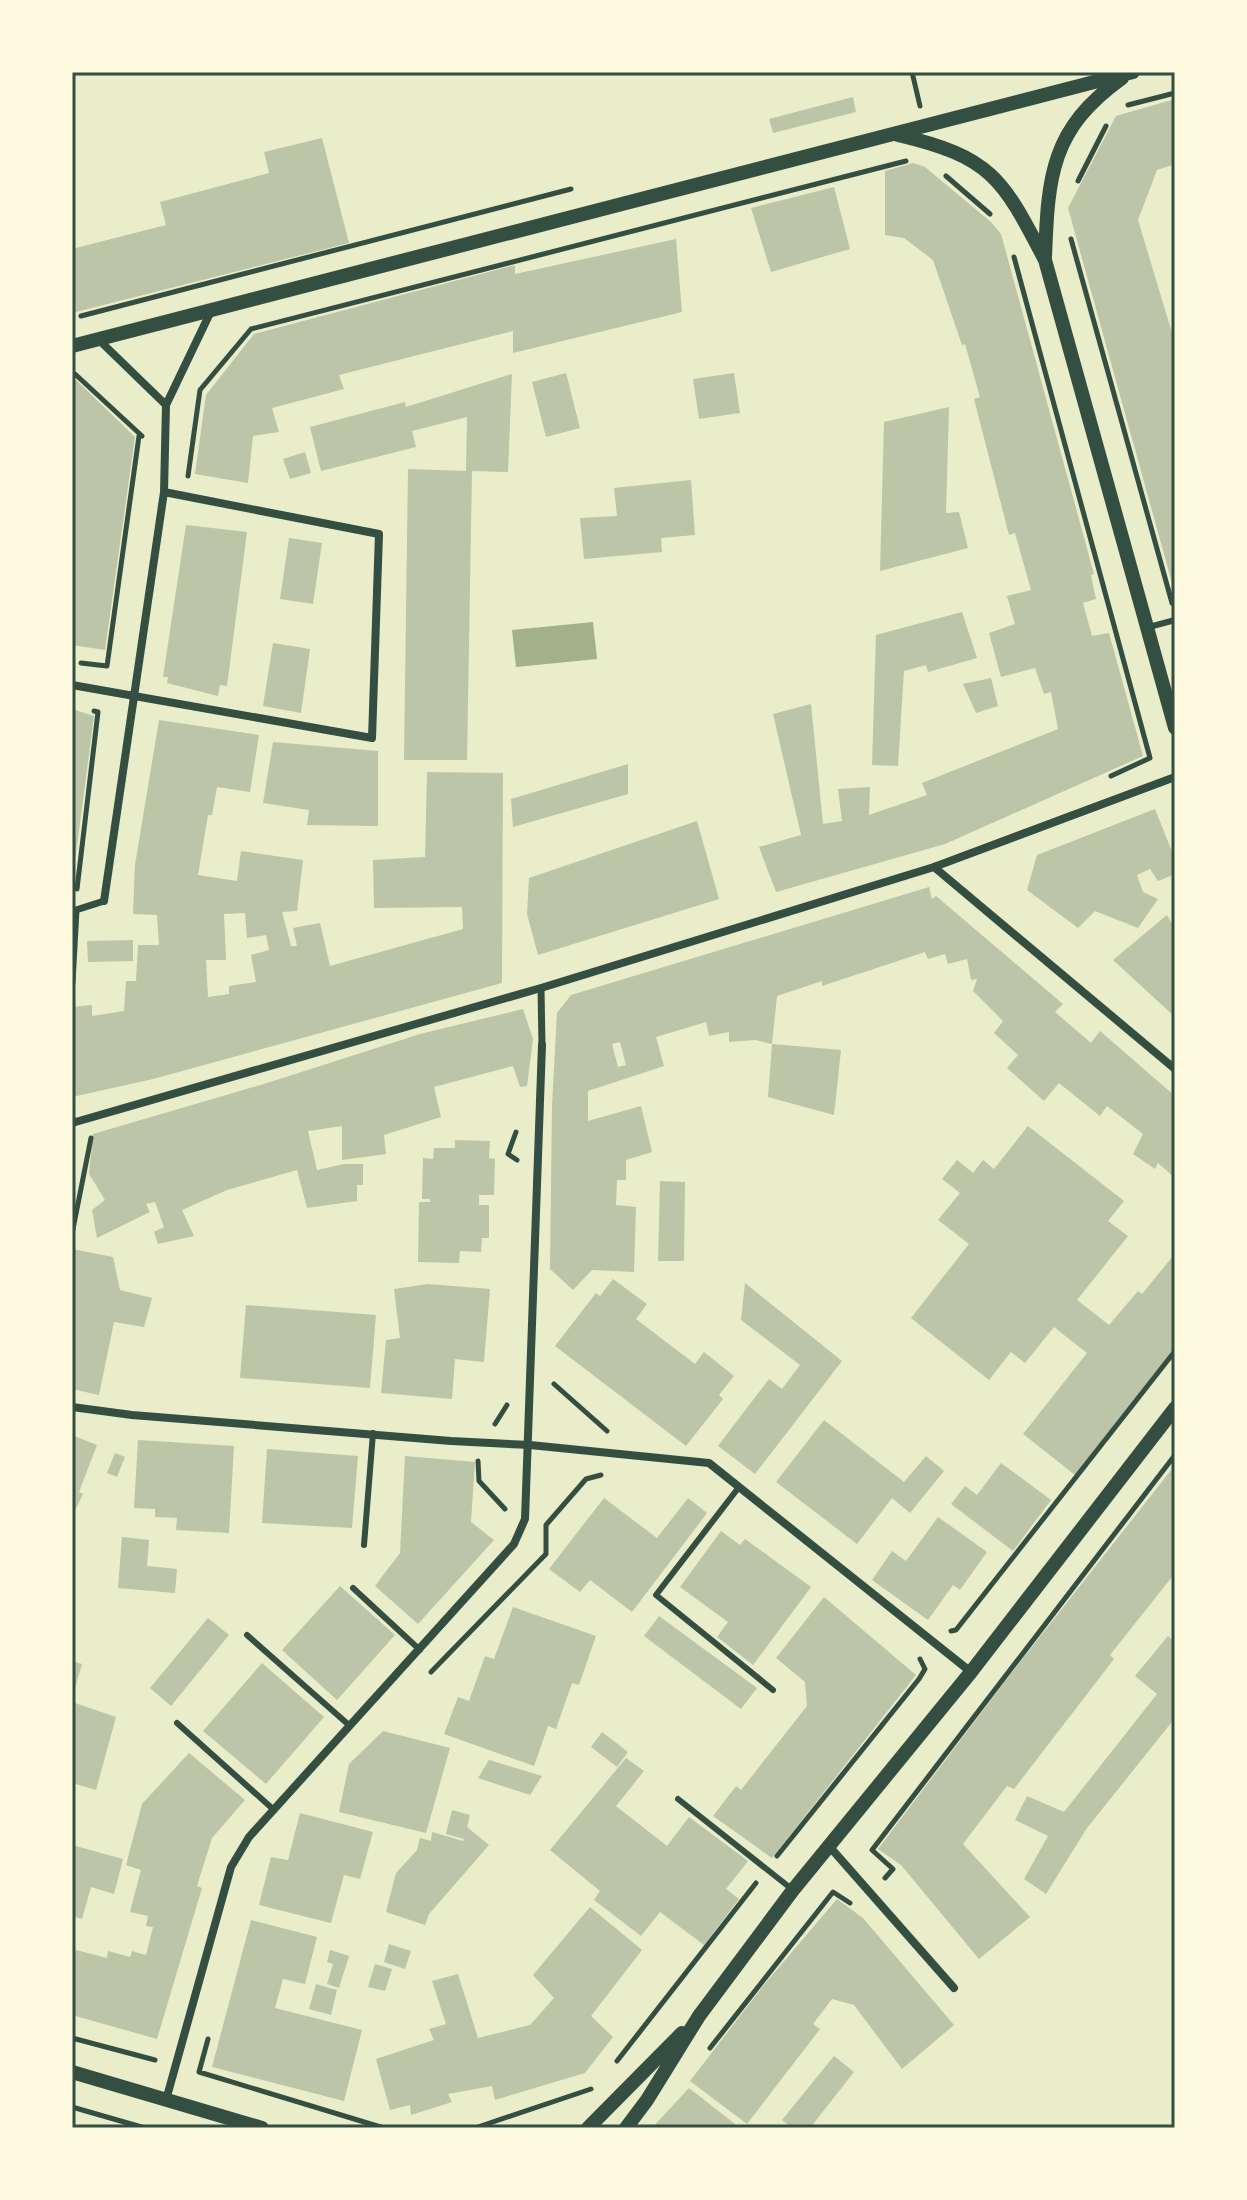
<svg xmlns="http://www.w3.org/2000/svg" width="1247" height="2200" font-family="Signika,sans-serif">
  <style>
    .water { fill: #a3b18a }
    .building { fill: #bcc5a7; fill-rule: evenodd }
    .lines { fill: none; stroke-linecap: round; stroke-linejoin: round }
    .path { stroke: #344e41; stroke-width: 5 }
    .service { stroke: #344e41; stroke-width: 6 }
    .pedestrian { stroke: #344e41; stroke-width: 7 }
    .minor { stroke: #344e41; stroke-width: 8 }
    .tertiary { stroke: #344e41; stroke-width: 14 }
    .neatline { fill: none; stroke: #344e41; stroke-width: 3 }
  </style>
  <rect width="100%" height="100%" fill="#e9edc9"/>
  <path class="water" d="M593 622 597 659 516 667 512 630Z"/>
  <path class="building" d="M853 97 856 112 773 133 769 119Z
    M1175 99V164L1157 170 1138 220 1175 343 1174 590 1068 208 1116 116Z
    M322 138 349 243 72 313V249L166 225 160 202 269 173 264 152Z
    M913 163 925 167 991 222 1001 234 1094 574 1091 575 1096 599 1083 603 1092 636 1109 633 1143 756 945 844 776 892 759 847 801 835 773 714 811 704 823 824 842 821 838 789 870 787 869 815 927 795 922 783 1058 729 1051 692 1044 694 1035 668 1001 677 989 633 1015 624 1007 596 1031 590 1015 533 1009 535 974 399 980 397 965 344 962 345 933 260 904 238 885 235V171Z
    M834 187 850 249 771 272 751 208Z
    M676 239 682 312 513 353V331L339 375 344 389 272 408 279 432 253 436 248 483 195 474 206 395 254 334 515 265V274Z
    M566 373 580 428 546 437 532 382Z
    M734 373 740 413 699 419 693 379Z
    M512 374 508 472 472 471 467 760H404L408 469 466 471 467 417 412 431 416 447 321 471 310 427 405 402 406 407Z
    M75 379 135 437 105 650 72 645V380Z
    M949 407 946 513 959 512 968 548 880 571 884 422Z
    M305 452 311 473 290 479 283 459Z
    M691 480 695 535 661 538 662 552 584 559 580 518 617 516 614 488Z
    M186 525 247 532 227 686 220 685 218 696 167 683 168 677H163Z
    M289 538 322 543 313 604 280 599Z
    M962 612 977 658 928 672 926 665 904 671 898 766 872 765 876 635Z
    M273 643 310 649 301 713 263 706Z
    M991 678 998 706 976 713 963 684Z
    M72 709 94 716 74 869H72Z
    M159 720 259 735 250 792 217 787 212 815H208L198 875 237 881 241 851 303 860 297 911 282 912 291 946H297L293 928 320 923 330 966 463 929 462 907 374 908 373 860 425 857 427 772 503 773 502 983 153 1079 72 1097V1007L92 1005V1016L124 1011 126 981H136L138 945H159L157 915 133 914 135 865ZM245 913 247 938 266 935 269 950 251 955 256 982 229 986V994L208 997 206 960H226L224 914Z
    M273 742 378 751V826L307 825 309 810 263 803Z
    M628 764V794L513 827 511 799Z
    M1155 809 1175 859V874L1158 881 1150 869 1137 875 1143 892 1158 899 1138 928 1095 911 1078 928 1027 890 1037 855Z
    M697 821 719 899 538 955 527 914 529 878Z
    M929 887 932 899 936 896 1063 1004 1055 1012 1091 1043 1100 1031 1175 1096V1178L1158 1163 1155 1169 1133 1154 1143 1134 1107 1106 1100 1116 1059 1083 1044 1101 1007 1068 1018 1055 994 1033 1003 1021 973 991 977 979 971 980 967 959 948 964 945 954 928 959 925 952 822 986V981L777 996 772 1044 841 1050 834 1115 768 1097 772 1044 755 1040 729 1042V1032L709 1036 706 1022 656 1037 664 1066 588 1091V1121L641 1106 652 1152 626 1160V1180H617L616 1205 636 1207 634 1272 592 1270 573 1290 550 1269 552 1105 557 1013 571 995ZM620 1042 626 1065 618 1067 612 1044Z
    M1167 915 1175 929V1017L1113 960Z
    M133 940V961L88 962 87 941Z
    M523 1009 533 1039 527 1086 520 1087 513 1066 434 1087 441 1117 384 1135 386 1154 342 1160V1126L308 1131 317 1170 344 1164H363V1185H357V1201L307 1208 297 1170 227 1190 182 1210 194 1236 158 1244 154 1232 164 1227 155 1202 146 1204 150 1212 97 1238 92 1210 105 1200 89 1174 93 1134 264 1084 420 1034Z
    M1028 1126 1124 1201 1108 1221 1128 1236 1077 1300 1109 1325 1138 1291 1142 1294 1173 1256 1175 1258V1347L1075 1475 1023 1434 1087 1353 1054 1327 1025 1363 1011 1352 989 1380 911 1318 969 1244 938 1220 960 1193 942 1179 957 1160 973 1173 983 1160 994 1169Z
    M455 1140 490 1141 489 1158 495 1159 494 1195H479V1205H489V1238H482L481 1252 460 1251 459 1263 418 1262 419 1202H430V1199H422L423 1158 433 1159 434 1148H455Z
    M660 1181 685 1182 684 1261H658Z
    M72 1249 113 1257 120 1290 152 1298 144 1327 114 1322 99 1395 72 1389Z
    M613 1279 647 1304 636 1319 695 1364 704 1352 734 1376 719 1395 723 1399 686 1446 555 1346 596 1293 600 1296Z
    M745 1283 842 1361 755 1474 718 1446 769 1379 782 1389 800 1365 741 1320Z
    M428 1284 490 1289 484 1362 455 1359 452 1399 381 1393 386 1340 400 1338 394 1289Z
    M246 1305 376 1315 370 1388 240 1378Z
    M824 1420 904 1482 926 1456 944 1471 910 1513 892 1498 857 1544 776 1482Z
    M72 1435 97 1445 79 1492 83 1494 72 1517Z
    M138 1440 234 1446 229 1533 176 1530 177 1518 155 1517V1509L134 1508Z
    M267 1449 358 1456 352 1528 262 1523Z
    M115 1453 125 1457 117 1477 107 1473Z
    M405 1456 475 1462 471 1522 494 1540 418 1624 375 1586 400 1553Z
    M1001 1463 1051 1500 1013 1551 951 1504 965 1486 977 1495Z
    M1175 1465V1573L1110 1655 1114 1659 1014 1789 1007 1786 963 1844 1030 1917 979 1959 901 1865 878 1849 1006 1680Z
    M604 1498 657 1538 688 1498 707 1513 632 1612 590 1580 580 1592 549 1569Z
    M938 1517 987 1552 960 1590 953 1585 928 1620 872 1580 892 1551 906 1561Z
    M721 1531 740 1545 745 1539 811 1587 753 1665 717 1637 728 1622 680 1587Z
    M122 1537 149 1540 147 1566 177 1569 175 1593 118 1588Z
    M340 1586 395 1635 337 1700 282 1650Z
    M824 1597 916 1675 772 1858 713 1816 736 1786 741 1790 807 1706 805 1682 776 1658Z
    M513 1607 596 1636 579 1685 572 1683 556 1729 548 1726 534 1766 444 1734 458 1697 469 1701 485 1656 494 1659Z
    M659 1616 757 1688 741 1709 644 1636Z
    M208 1618 229 1635 171 1706 150 1688Z
    M1168 1636 1175 1642V1718L1087 1828 1046 1894 1024 1879 1048 1836 1015 1820 1027 1796 1064 1812 1157 1694 1135 1676Z
    M72 1661 82 1664 73 1695H72Z
    M262 1663 324 1717 266 1784 203 1731Z
    M72 1702 116 1717 96 1790 72 1783Z
    M383 1731 450 1748 426 1833 339 1812 349 1764Z
    M602 1732 628 1752 617 1767 591 1747Z
    M189 1753 245 1800 212 1838 197 1886 202 1888 157 2039 72 2015V1966L76 1950 107 1958 108 1951 130 1957 132 1951 146 1955 153 1927 146 1926 148 1916 130 1912 141 1870 126 1865 142 1804Z
    M626 1758 644 1771 616 1806 667 1846 689 1817 748 1861 726 1889 739 1899 704 1945 660 1912 641 1936 594 1900 600 1891 550 1850Z
    M489 1760 519 1769 542 1776 530 1795 478 1778Z
    M452 1810 470 1815 467 1827 489 1845 429 1914 425 1925 386 1912 396 1873 417 1850 420 1838 431 1841 432 1832 463 1841 464 1839 446 1834Z
    M300 1813 373 1832 360 1879 344 1875 331 1923 259 1905 271 1857 288 1860Z
    M72 1845 123 1859 114 1894 91 1887 82 1919 72 1916Z
    M837 1899 863 1918 954 2025 902 2069 854 2005 832 1999 813 2024 820 2029 747 2124 690 2081 763 1986Z
    M590 1907 642 1950 591 2016 613 2037 585 2073 495 2100 492 2086 448 2094 452 2102 411 2115 410 2105 390 2110 376 2059 434 2040 429 2029 446 2024 432 1981 458 1974 478 2038 530 2025 554 1998 533 1975Z
    M251 1920 317 1937 305 1984 283 1979 275 2008 362 2030 344 2101 212 2067Z
    M389 1944 411 1951 405 1969 384 1962Z
    M330 1950 349 1956 339 1988 327 1984 333 1964 327 1962Z
    M375 1964 392 1969 385 1991 368 1987Z
    M316 1984 337 1990 331 2015 309 2009Z
    M834 2056 854 2072 810 2128H792L782 2120Z
    M689 2088 735 2124 733 2128H652Z"/>
  <g class="lines">
    <path class="path" d="M912 72 920 106
      M1128 105 1175 93
      M946 176 990 214
      M1078 181 1106 126
      M1071 239 1172 603
      M1014 257 1150 758 1111 776
      M81 316 571 189
      M72 374H75L142 436
      M188 476 200 390 251 329 906 161
      M81 663 107 666 139 436
      M77 889 98 712 94 711
      M516 1132 508 1154 517 1160
      M72 1234 91 1138
      M554 1384 607 1431
      M495 1424 507 1405
      M478 1461 479 1481 505 1509
      M951 1631 956 1630 1175 1351
      M431 1672 546 1554V1525L586 1479 601 1475
      M777 1856 919 1679 925 1669 920 1659
      M885 1878 893 1869 872 1850 1175 1455
      M72 2038 155 2060
      M208 2039 199 2072 384 2128
      M710 2048 833 1892 850 1903
      M617 2061 756 1883
      M72 2107 145 2128
      M475 2128 591 2089"/>
    <path class="service" d="M1149 627 1175 620
      M739 1487 656 1595 773 1690
      M364 1545 373 1433
      M353 1588 420 1650
      M247 1635 350 1726
      M177 1723 274 1810
      M678 1799 793 1890"/>
    <path class="pedestrian" d="M72 982 76 910 104 901
      M541 988 542 1045"/>
    <path class="minor" d="M98 339 166 405
      M72 685 372 738 379 534 164 492
      M934 867 1175 1069
      M104 901 164 492 166 405 212 309
      M72 1123 541 988 934 867 1175 777
      M72 1407 132 1415 451 1441 530 1445 709 1463 971 1672
      M829 1846 954 1988
      M166 2100 231 1867 249 1837 514 1544 525 1519 542 1045"/>
    <path class="tertiary" d="M898 135C991 157 1002 177 1045 260L1175 728
      M1045 258C1048 175 1051 129 1122 78
      M72 346 1133 72
      M72 2072 262 2128
      M588 2128 682 2033
      M626 2128 647 2100 699 2016 793 1890 971 1672 1175 1408"/>
  </g>
  <rect width="1247" height="2200" fill="none" stroke="#fefae0" stroke-width="148"/>
  <rect x="74" y="74" width="1099" height="2052" class="neatline"/>
</svg>
